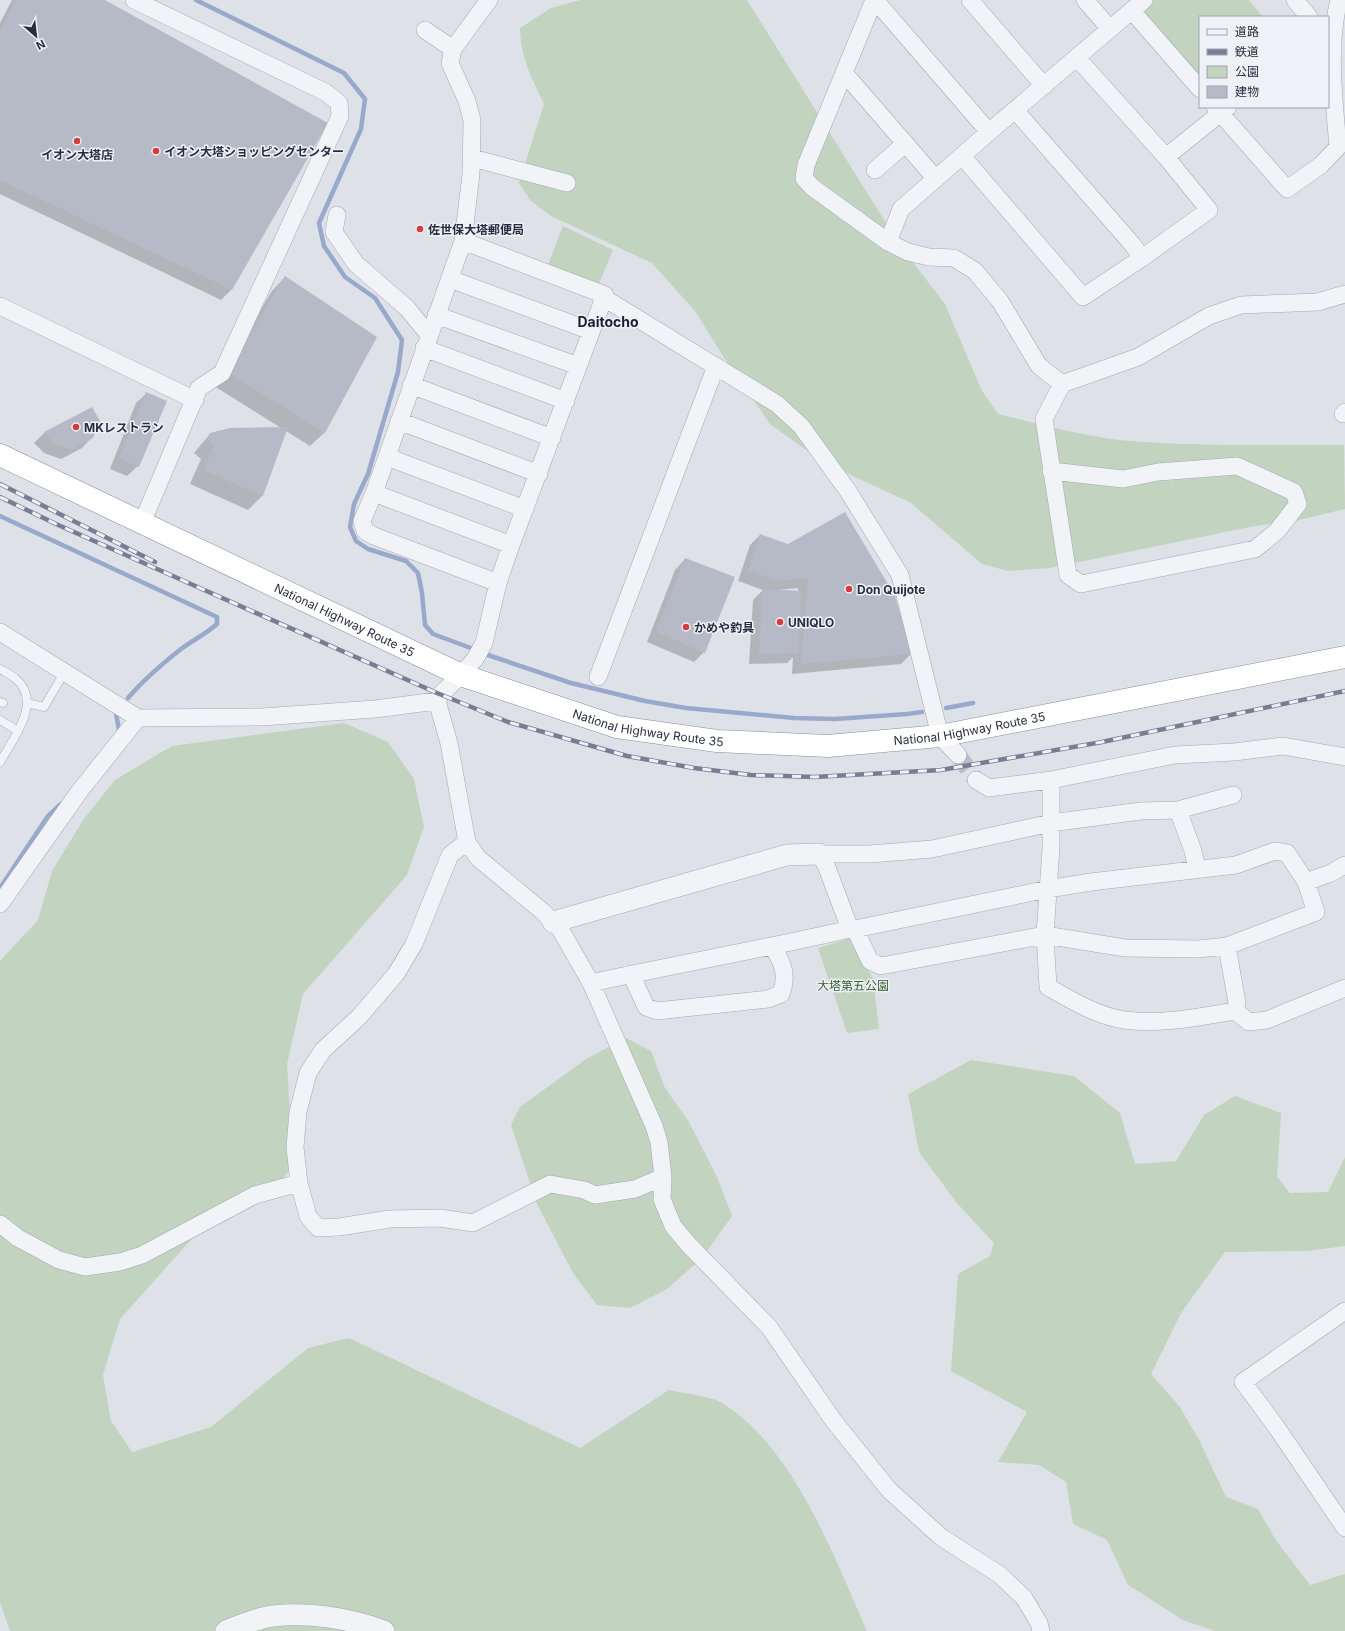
<svg xmlns="http://www.w3.org/2000/svg" width="1345" height="1631" font-family="Inter,'Noto Sans JP',sans-serif">
  <style>
    .green { fill: #c2d3bf }
    .shadow { fill: #0003; fill-rule: evenodd }
    .lines { fill: none; stroke-linecap: round; stroke-linejoin: round }
    .stream { stroke: #98a9cb; stroke-width: 4.5 }
    .building { fill: #b6bac6 }
    .minor-tunnel { stroke: #babdc7; stroke-width: 17; stroke-dasharray: 17 8; stroke-linecap: butt }
    .service-casing { stroke: #a4a7b3; stroke-width: 9 }
    .minor-casing { stroke: #a4a7b3; stroke-width: 18 }
    .tertiary-casing { stroke: #a4a7b3; stroke-width: 22 }
    .trunk-casing { stroke: #858ca1; stroke-width: 23 }
    .service { stroke: #f2f3f7; stroke-width: 8 }
    .minor { stroke: #f2f3f7; stroke-width: 17 }
    .tertiary { stroke: #f2f3f7; stroke-width: 21 }
    .trunk { stroke: #fff; stroke-width: 22 }
    .rail-casing { stroke: #777e94; stroke-width: 4.5 }
    .rail { stroke: #eef1f6; stroke-width: 3; stroke-dasharray: 9; stroke-linecap: butt }
    .poi-dot { fill: #d63c3e; stroke: #eef1f6; stroke-width: 1.5 }
    .labels { text-anchor: middle; dominant-baseline: central; stroke-width: 3; stroke-linejoin: round; paint-order: stroke }
    .poi-label { font-size: 12px; font-weight: bold; fill: #272d41; stroke: #eef1f6; text-anchor: start }
    .street-label { font-size: 12px; fill: #272d41; stroke: #eef1f6 }
    .park-label { font-size: 12px; fill: #355e33; stroke: #eef1f6 }
    .quarter-label { font-size: 14px; font-weight: bold; fill: #191e32; stroke: #eef1f6 }
  </style>
  <rect width="100%" height="100%" fill="#dfe1e9"/>
  <path class="green" d="M580 0H747L899 244 945 304 982 391 998 414C1038 424 1079 435 1119 440 1194 447 1269 444 1344 445L1345 509 1299 520 1250 527 1050 568 1008 571 982 564 911 503 823 462 770 424 723 356 695 311 652 263 551 216 530 200 519 183 544 104C531 76 521 59 520 28L551 8Z
    M1153 0H1249L1263 17H1200V81L1140 11Z
    M563 226 613 250 598 286 547 267Z
    M344 723 388 742 414 779 424 827 407 875 303 994 287 1064 293 1165 270 1195 197 1233 120 1319 103 1375 111 1421 132 1452 211 1427 308 1348 349 1338 580 1448 669 1390C682 1393 713 1397 722 1403 794 1447 834 1557 867 1631H10L0 1602V961L38 920 52 871 83 820 115 780 172 746Z
    M851 938 873 979 879 1029 847 1033 818 948Z
    M626 1038 651 1051 665 1088 689 1122 718 1179 732 1216 702 1258 667 1289 630 1308 597 1305 573 1273 536 1202 511 1125 520 1107 586 1059Z
    M971 1060 1074 1076 1120 1113 1135 1164 1176 1161 1204 1115 1235 1096 1281 1113 1277 1177 1290 1193 1328 1192 1345 1157V1246L1307 1251 1225 1252 1181 1313 1151 1374 1180 1407 1199 1440 1226 1497 1258 1509 1275 1539 1310 1585 1345 1574V1631H1215L1183 1620 1128 1585 1107 1540 1073 1524 1066 1482 1039 1465 998 1462 1027 1412 951 1371 958 1274 990 1256 994 1243 956 1202 919 1152 908 1094Z"/>
  <path class="shadow" d="M12 0H103L231 290 221 300 0 194V23Z
    M285 277 375 338 324 433 310 446 286 431 262 496 248 510 190 484 201 459 194 453 210 434 281 428 214 386 272 291Z
    M147 393 138 466 127 476 110 469 136 403Z
    M92 409V437L82 448 61 459 44 453 34 443 44 433Z
    M760 535 911 654 901 664 792 674 793 657 787 663 749 664 753 600 763 590 738 581 750 545ZM798 588V592L778 591V590Z
    M685 559 704 652 694 662 647 642 675 570Z"/>
  <g class="lines">
    <path class="stream" d="M196 0 344 73 365 99 361 129 319 223 324 246 345 277 375 298 402 340 398 372 368 474 354 504 350 527 356 541 368 549 406 561 418 573 422 593 425 625 433 634 476 650
      M0 516 217 617V624C206 634 193 640 181 649 162 664 144 679 128 698
      M482 653 571 683 645 701 686 708 794 718 835 719 907 714 922 712
      M946 708 973 703
      M116 713 119 730 118 733
      M0 888 48 816 61 804"/>
  </g>
  <path class="building" d="M16 0H105L328 123 232 290 0 180V31Z
    M285 276 377 337 325 433 227 372Z
    M146 392 167 401 139 467 119 458Z
    M92 407 100 421 93 438 72 450 54 443 44 432Z
    M288 427 263 496 204 470 214 445 207 439 210 433 230 428Z
    M845 512 895 596 912 654 801 664 808 578 776 581 748 570 760 534 788 544Z
    M685 558 735 577 705 653 656 632Z
    M762 589 802 591 798 653 759 654Z"/>
  <g class="lines">
    <path class="minor-tunnel" d="M958 755 976 780"/>
    <g class="service-casing">
      <path id="service" d="M0 669C5 672 12 675 16 679 43 702 13 739 0 762
        M0 702 3 703
        M27 703 44 707 64 673
        M0 720 18 731"/>
    </g>
    <g class="minor-casing">
      <path id="minor" d="M134 0 325 92 339 103 340 116 222 373 199 388 142 523
        M874 0 806 165 804 178 812 187 888 242 908 252 929 257 954 258 975 271 1000 301 1039 366 1062 384 1138 357 1209 316 1241 305 1318 302 1345 294
        M875 0 989 132
        M970 0 1044 86
        M1085 0 1110 29
        M1295 0 1309 17
        M1132 11 1200 89
        M425 30 453 49
        M845 74 936 179
        M1215 107 1287 189 1321 165 1338 147C1334 98 1327 47 1339 0
        M1015 110 1132 244 1142 258
        M962 156 1083 297 1142 258 1209 210 1166 157 1077 58
        M1166 157 1228 107
        M472 158 567 183
        M875 170 905 144
        M337 215 334 232 356 264 407 308 429 335
        M463 241 471 174 472 120 467 101 450 63 453 49 489 0
        M888 242 901 209 989 132 1144 0
        M450 279 591 331
        M604 298 777 404 801 426 848 491 900 575 940 736 958 755
        M0 306 195 400
        M436 315 578 366
        M424 348 566 401
        M411 385 552 438
        M1343 414 1345 412
        M399 421 539 474
        M387 457 525 509
        M1051 471 1123 479 1158 472 1237 466 1294 492 1298 504 1277 531 1255 549 1081 584 1068 575 1044 419 1062 384
        M374 493 362 521 365 531 374 536 498 583
        M511 545 374 493 463 241 605 295 511 545 498 583 484 643 475 659 461 675 441 694 437 701 449 743 467 842 478 858 542 911 560 929 591 983 654 1126 659 1142 663 1177 662 1199 673 1226 688 1244 769 1327 833 1420 889 1490 941 1537 1000 1575 1024 1598 1039 1623 1041 1631
        M0 632 138 718 262 717 375 709 437 701
        M598 677 716 366
        M976 780 989 788 1051 780 1175 755 1234 752 1283 746 1345 757
        M1051 780V848L1045 935 1125 948 1198 949 1227 946 1316 912 1306 882
        M1178 810 1233 795
        M467 842 450 855 414 944 396 974 359 1017 323 1050 308 1073 298 1112 295 1147 299 1183 308 1216 318 1228 339 1227 390 1219 440 1218 473 1223 550 1184 584 1190 595 1195 635 1189 663 1177
        M819 854H870L932 849 1051 823 1141 811 1178 810 1193 851 1197 869
        M819 854 826 865 850 929
        M0 904 79 792 138 718
        M855 929 1048 889 1091 882 1236 865 1275 851 1287 853 1306 882 1331 873 1345 865
        M631 974 646 1007 657 1011 768 999 781 994C788 975 783 964 773 947
        M591 983C677 964 764 949 850 929H855L870 961 881 966 1045 935 1048 987C1071 1000 1097 1016 1124 1020 1161 1025 1199 1017 1235 1011L1237 1003 1227 946
        M1235 1011 1249 1022 1267 1020 1345 988
        M0 1224 18 1238 59 1260 85 1267 120 1262 142 1255 255 1195 299 1183
        M1345 1311 1243 1382 1275 1425 1345 1528"/>
    </g>
    <g class="tertiary-casing">
      <path id="tertiary" d="M553 922 787 855 819 854
        M226 1631C241 1625 257 1618 273 1616 309 1612 349 1618 384 1631"/>
    </g>
    <g class="trunk-casing">
      <g id="trunk">
        <path id="s1" d="M0 455 461 675 617 727 717 741 828 746 940 736 1345 657"/>
      </g>
    </g>
    <use href="#service" class="service"/>
    <use href="#minor" class="minor"/>
    <use href="#tertiary" class="tertiary"/>
    <use href="#trunk" class="trunk"/>
    <g class="rail-casing">
      <path id="rail" d="M0 484 155 562
        M0 497 56 524 229 601 437 693 508 722 627 756 694 768 751 775 814 777 941 770 1102 742 1345 691"/>
    </g>
    <use href="#rail" class="rail"/>
  </g>
  <g class="poi-dot">
    <circle cx="77" cy="141" r="4"/>
    <circle cx="156" cy="151" r="4"/>
    <circle cx="420" cy="229" r="4"/>
    <circle cx="76" cy="427" r="4"/>
    <circle cx="849" cy="589" r="4"/>
    <circle cx="780" cy="622" r="4"/>
    <circle cx="686" cy="627" r="4"/>
  </g>
  <g class="labels">
    <g class="poi-label">
      <text x="164" y="151">イオン大塔ショッピングセンター</text>
      <text x="77" y="154" text-anchor="middle">イオン大塔店</text>
      <text x="428" y="229">佐世保大塔郵便局</text>
      <text x="84" y="427">MKレストラン</text>
      <text x="857" y="589">Don Quijote</text>
      <text x="788" y="622">UNIQLO</text>
      <text x="694" y="627">かめや釣具</text>
    </g>
    <g class="street-label">
      <text stroke="none"><textPath href="#s1" startOffset="382">National Highway Route 35</textPath></text>
      <text stroke="none"><textPath href="#s1" startOffset="706">National Highway Route 35</textPath></text>
      <text stroke="none"><textPath href="#s1" startOffset="1030">National Highway Route 35</textPath></text>
    </g>
    <g class="park-label">
      <text x="853" y="985">大塔第五公園</text>
    </g>
    <g class="quarter-label">
      <text x="608" y="321">Daitocho</text>
    </g>
  </g>
  <rect x="1199" y="16" width="130" height="92" fill="#eef1f6" stroke="#9ea3ae"/>
  <rect x="1207" y="29" width="20" height="6" fill="#f2f3f7" stroke="#9ea3ae"/>
  <text x="1235" y="36" font-size="12" fill="#272d41">道路</text>
  <rect x="1207" y="49" width="20" height="6" fill="#777e94" stroke="#9ea3ae"/>
  <text x="1235" y="56" font-size="12" fill="#272d41">鉄道</text>
  <rect x="1207" y="66" width="20" height="12" fill="#c2d3bf" stroke="#9ea3ae"/>
  <text x="1235" y="76" font-size="12" fill="#272d41">公園</text>
  <rect x="1207" y="86" width="20" height="12" fill="#b6bac6" stroke="#9ea3ae"/>
  <text x="1235" y="96" font-size="12" fill="#272d41">建物</text>
  <g transform="translate(36 36) rotate(152)" stroke="#eef1f6" stroke-width="3" paint-order="stroke">
  <path d="M0-3L7 15L0 10L-7 15Z" fill="#272d41"/>
  <text y="-6" font-size="11" font-weight="bold" text-anchor="middle" fill="#272d41">N</text>
  </g>
</svg>
